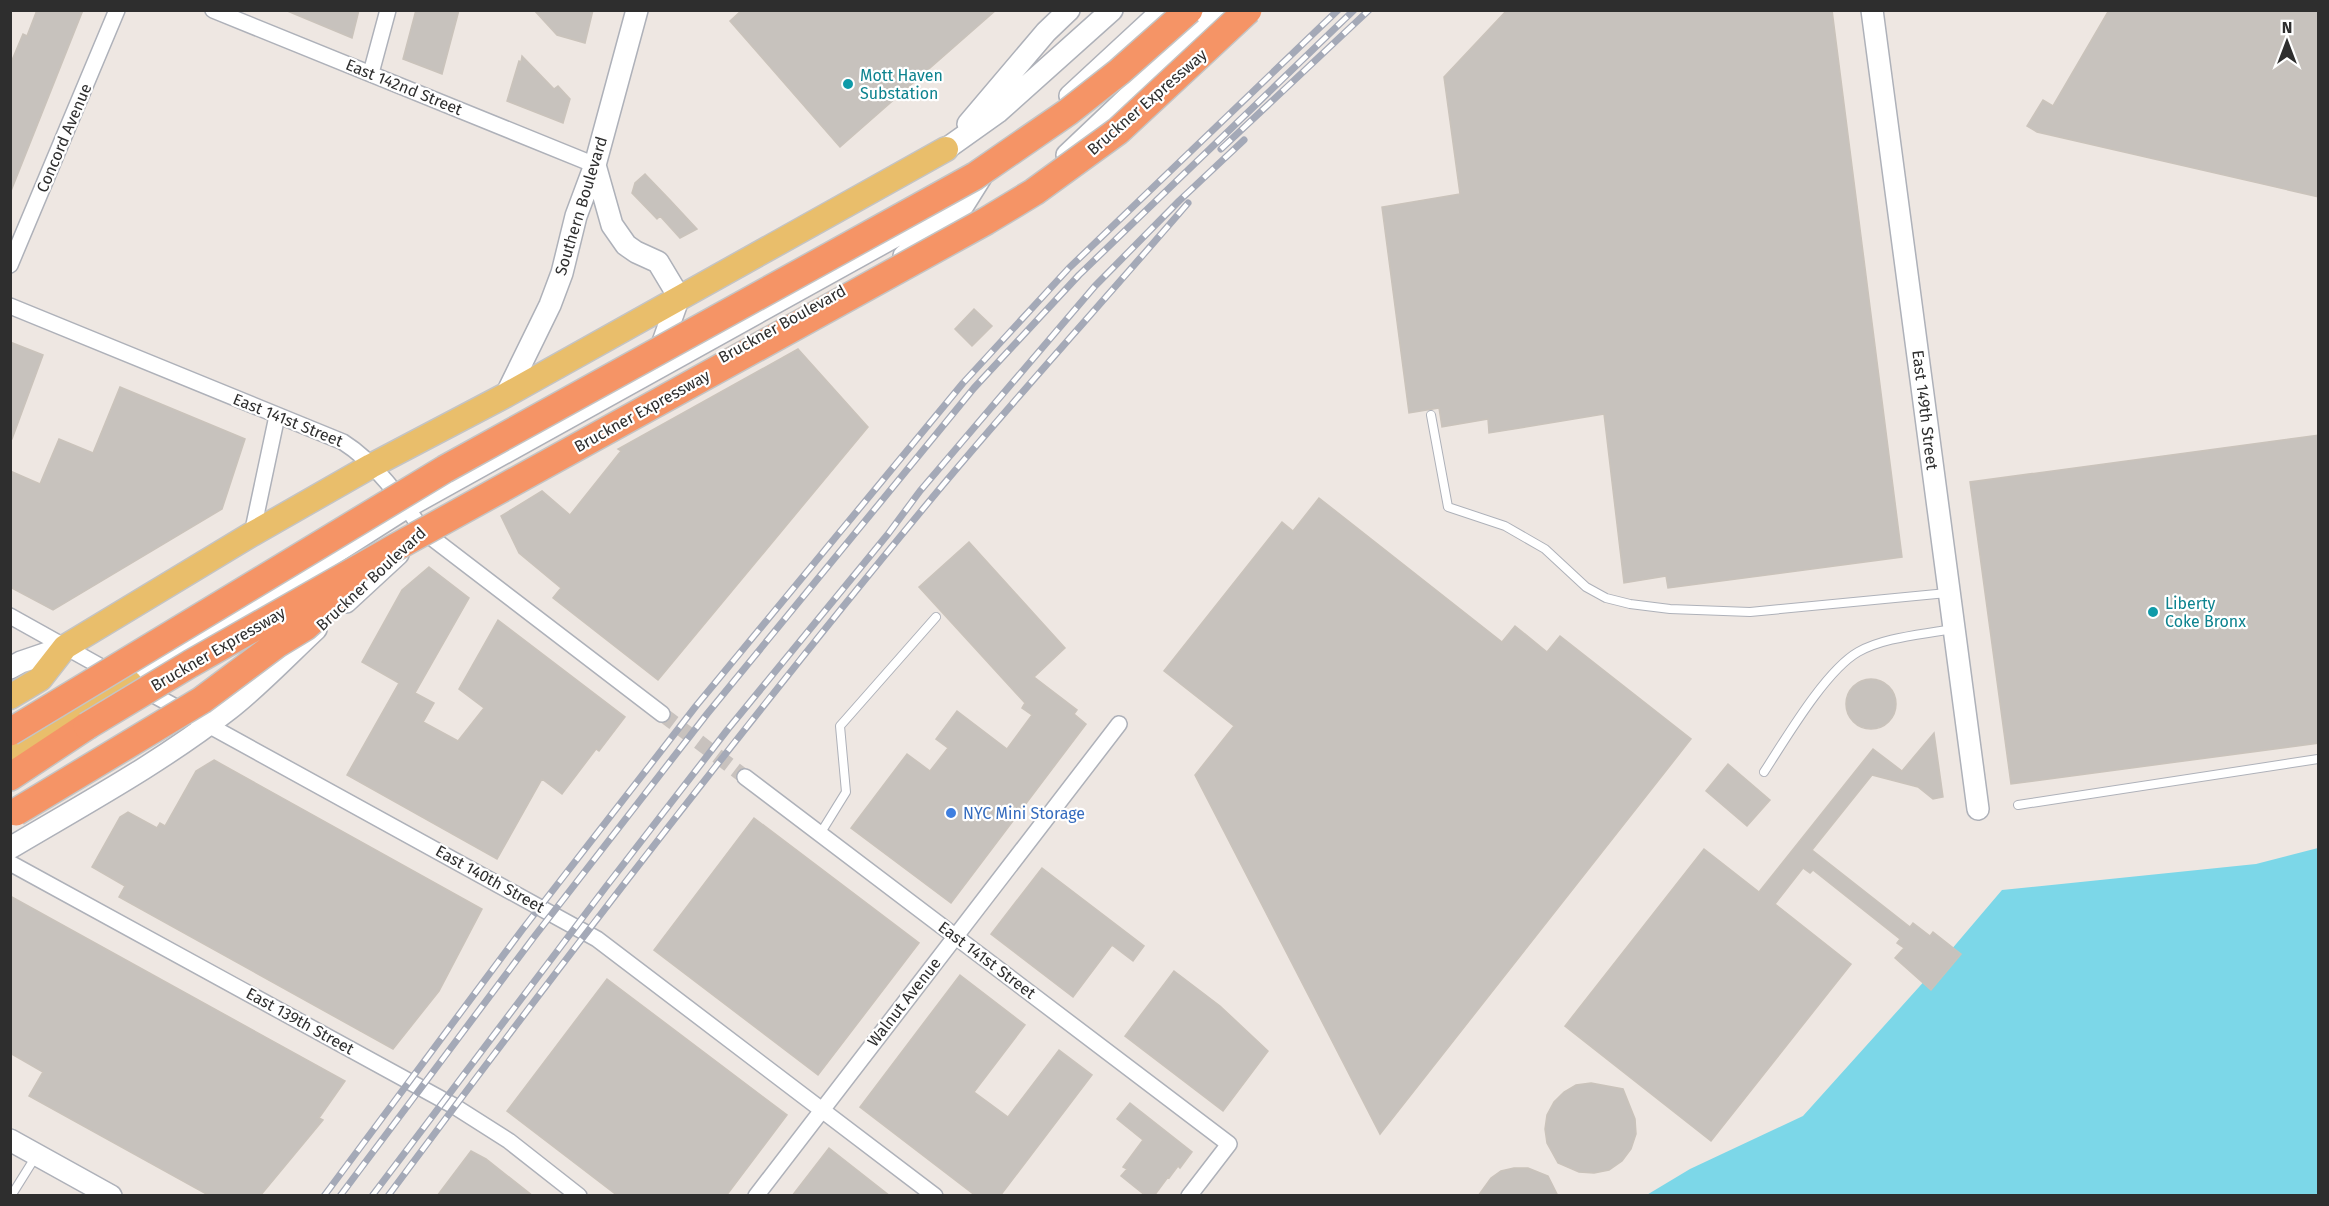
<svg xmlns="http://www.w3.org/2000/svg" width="2329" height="1206" font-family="'Fira Sans',sans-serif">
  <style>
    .water { fill: #7cd7e8 }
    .building { fill: #c7c2bd; stroke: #cac3bb; stroke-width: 1.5 }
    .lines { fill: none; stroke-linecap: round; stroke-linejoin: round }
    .street-tunnel { stroke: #c8c2be; stroke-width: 15; stroke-dasharray: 15 8; stroke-linecap: butt }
    .lane-casing { stroke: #aeb1b9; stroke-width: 10 }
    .street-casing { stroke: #aeb1b9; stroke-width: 18 }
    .secondary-casing { stroke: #aeb1b9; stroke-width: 24 }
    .primary-casing { stroke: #c4c4c4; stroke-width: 27 }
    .highway-casing { stroke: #c4c4c4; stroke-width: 30 }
    .lane { stroke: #fff; stroke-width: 8 }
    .street { stroke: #fff; stroke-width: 15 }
    .secondary { stroke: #fff; stroke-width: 21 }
    .primary { stroke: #e9be6b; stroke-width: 24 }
    .highway { stroke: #f59466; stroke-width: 27 }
    .rail-casing { stroke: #a4a9b7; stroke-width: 7 }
    .rail { stroke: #fff; stroke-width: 4.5; stroke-dasharray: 14; stroke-linecap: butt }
    .highway-bridge-casing { stroke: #c4c4c4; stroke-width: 30; stroke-linecap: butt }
    .highway-bridge { stroke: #f59466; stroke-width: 27 }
    .culture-dot { fill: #0f9aa8; stroke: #fff; stroke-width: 2 }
    .shop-dot { fill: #3f7fe0; stroke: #fff; stroke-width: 2 }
    .labels { text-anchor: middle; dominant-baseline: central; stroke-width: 4.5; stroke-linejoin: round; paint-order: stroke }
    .culture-label { font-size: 16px; fill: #0d838f; stroke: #fff; text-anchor: start }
    .street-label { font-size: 16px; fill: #2e2e2e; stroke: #fff }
    .shop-label { font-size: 16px; fill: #366cbe; stroke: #fff; text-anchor: start }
  </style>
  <rect width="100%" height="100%" fill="#eee7e2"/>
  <path class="water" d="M2318 848V1195L1645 1196 1690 1169 1803 1116 1928 977 2002 890 2256 864Z"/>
  <path class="building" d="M37 10H83L11 191 10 65 23 34 27 36Z
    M285 10H359L352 38Z
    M416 10H459L442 74 403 59Z
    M534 10H593L585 43 557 35Z
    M742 10H996L840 147 730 21Z
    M1507 10H1832L1902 557 1668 588 1666 576 1624 583 1604 414 1489 433 1488 419 1442 427 1439 408 1409 413 1382 207 1460 194 1444 77Z
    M2109 10H2319V197L2037 132 2027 126 2043 100 2053 106Z
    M522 56 554 89 558 86 570 99 563 123 507 101 519 61 521 62Z
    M645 174 670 200 697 229 680 238 660 216 657 219 632 193 635 183Z
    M974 309 992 326 972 346 955 329Z
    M10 342 43 355 12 439H10Z
    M798 349 868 427 658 680 553 598 561 588 519 553 501 516 542 491 570 515 621 451 618 449Z
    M120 387 245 439 222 509 53 610 10 587V471L40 484 59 439 93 453Z
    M2319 435V743L2011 784 1970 482Z
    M1319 498 1502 642 1515 626 1547 652 1560 636 1691 739 1380 1134 1195 775 1234 726 1164 671 1282 522 1293 531Z
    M969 542 1065 648 1034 677 1077 710 1074 714 1086 724 951 903 851 828 907 754 930 771 948 748 936 739 957 711 1007 749 1032 715 1022 708 1025 703 919 587Z
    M429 567 469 598 415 693 434 703 423 722 458 741 484 708 459 689 498 620 625 717 599 751 596 749 562 794 542 779 497 859 347 775 399 683 362 662 402 590Z
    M1846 704a25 25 0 1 1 50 0a25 25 0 1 1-50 0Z
    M1934 733 1943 797 1933 799 1918 787 1872 775 1812 850 1910 927 1913 923 1930 936 1933 932 1961 954 1931 990 1895 958 1904 948 1897 943 1900 939 1813 870 1810 873 1803 868 1775 904 1851 964 1711 1141 1565 1026 1704 849 1759 892 1873 749 1902 771Z
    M214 760 482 909 439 991 393 1049 119 897 125 886 92 867 120 817 128 812 157 828 160 823 165 826 196 771Z
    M1728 764 1770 800 1747 826 1706 791Z
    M754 818 919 943 818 1075 654 950Z
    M1042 868 1144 946 1133 961 1112 945 1073 997 991 934Z
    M10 896 345 1081 319 1118 323 1120 260 1196H210L29 1096 43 1072 10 1053Z
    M1174 971 1220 1006 1268 1051 1223 1111 1125 1036Z
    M960 975 1025 1025 974 1092 1008 1117 1059 1050 1092 1075 1000 1196H976L860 1107Z
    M607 979 787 1115 726 1196H618L507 1111Z
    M1591 1083 1623 1089 1635 1119 1636 1134 1631 1149 1622 1161 1609 1170 1594 1173 1579 1172 1558 1163 1547 1143 1545 1129 1547 1115 1554 1102 1564 1092 1576 1085Z
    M1130 1103 1192 1152 1180 1168 1178 1166 1169 1178 1168 1177 1154 1196H1146L1121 1176 1127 1169 1123 1167 1143 1140 1117 1119Z
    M829 1148 890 1196H792Z
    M471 1151 486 1159 533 1196H437Z
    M1514 1168H1528L1548 1176 1558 1196H1478L1491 1178 1501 1171Z"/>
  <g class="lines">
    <path class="street-tunnel" d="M662 714 745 777"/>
    <g class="lane-casing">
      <path id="lane" d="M1431 415 1448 507 1505 526 1545 549 1586 587 1606 598 1630 604 1670 609 1750 612 1947 593
        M1764 772C1785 740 1825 671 1858 652 1885 637 1921 635 1952 629
        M2018 805 2318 759
        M820 834 846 792 840 726 936 617
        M11 1196 36 1156"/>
    </g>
    <g class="street-casing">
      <path id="street" d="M213 10 595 165
        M371 73 388 10
        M10 265 117 10
        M10 306 343 442C375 462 401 499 423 531L662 714
        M252 534 277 416
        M10 616 114 674
        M141 688 597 939 935 1196
        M745 777 1229 1144 1189 1196
        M10 863 454 1106 509 1141 579 1196
        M756 1196 1119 724"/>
    </g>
    <g class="secondary-casing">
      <path id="secondary" d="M1872 10 1978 809
        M1070 96 1163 10
        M968 124 1046 32 1069 10
        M946 149 998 112 1112 10
        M1067 155 1220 10
        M595 165 612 225 626 245 636 252 658 262 679 297 658 356
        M904 256 959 212 981 177
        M506 395 550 305 562 273 576 216 595 165 637 10
        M346 602 398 554
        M10 668 21 662 65 647
        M130 683 407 507 919 223 948 204
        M10 848C84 804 160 763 228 710 259 686 287 656 316 629
        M10 1140 111 1196"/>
    </g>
    <g class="primary-casing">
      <path id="primary" d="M10 697 40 679 65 647 252 534 371 466 506 395 946 149
        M10 755 130 683"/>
    </g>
    <g class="highway-casing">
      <path id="highway" d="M10 777 87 726"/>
    </g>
    <use href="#lane" class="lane"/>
    <use href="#street" class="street"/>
    <use href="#secondary" class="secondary"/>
    <use href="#primary" class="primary"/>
    <use href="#highway" class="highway"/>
    <g class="rail-casing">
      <path id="rail" d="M1221 149 1369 10
        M324 1196 522 930 696 706 963 383 1069 268 1338 10
        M340 1196 534 937 707 714 974 388 1079 275 1354 10
        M372 1196 605 888 728 729 888 534 920 491 1095 286 1179 201 1244 140
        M388 1196C564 959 744 725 932 498 1015 398 1103 302 1188 203"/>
    </g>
    <use href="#rail" class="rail"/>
    <g class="highway-bridge-casing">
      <path id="highway-bridge" d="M87 726 190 664 396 547 986 221 1034 192 1118 131 1248 10
        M10 732 445 469 975 176 1068 112 1119 72 1189 10
        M16 812 202 700 277 644 305 627 352 585"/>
    </g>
    <use href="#highway-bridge" class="highway-bridge"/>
  </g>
  <g class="culture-dot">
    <circle cx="848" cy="84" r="6"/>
    <circle cx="2153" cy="612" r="6"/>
  </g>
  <circle class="shop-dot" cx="951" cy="813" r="6"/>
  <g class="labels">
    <g class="culture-label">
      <text x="860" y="75">Mott Haven<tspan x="860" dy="18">Substation</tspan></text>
      <text x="2165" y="603">Liberty<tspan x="2165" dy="18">Coke Bronx</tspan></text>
    </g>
    <g class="street-label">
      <text transform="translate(404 87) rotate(22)">East 142nd Street</text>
      <text transform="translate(1147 102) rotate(-41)">Bruckner Expressway</text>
      <text transform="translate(64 138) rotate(-67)">Concord Avenue</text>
      <text transform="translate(581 206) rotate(-73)">Southern Boulevard</text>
      <text transform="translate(782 324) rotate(-29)">Bruckner Boulevard</text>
      <text transform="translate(1925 410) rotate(83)">East 149th Street</text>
      <text transform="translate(642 411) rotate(-29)">Bruckner Expressway</text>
      <text transform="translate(288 420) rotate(22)">East 141st Street</text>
      <text transform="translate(371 579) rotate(-43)">Bruckner Boulevard</text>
      <text transform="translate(218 649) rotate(-30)">Bruckner Expressway</text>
      <text transform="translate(490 879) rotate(29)">East 140th Street</text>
      <text transform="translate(987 960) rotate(37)">East 141st Street</text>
      <text transform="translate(904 1002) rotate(-52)">Walnut Avenue</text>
      <text transform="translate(300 1021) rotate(29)">East 139th Street</text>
    </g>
    <g class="shop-label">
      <text x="963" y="813">NYC Mini Storage</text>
    </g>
  </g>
  <rect width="2329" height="1206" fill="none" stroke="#2e2e2e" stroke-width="24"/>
  <g transform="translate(2287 42)" stroke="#ffffff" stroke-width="4.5" paint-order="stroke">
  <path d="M0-4.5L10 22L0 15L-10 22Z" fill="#2e2e2e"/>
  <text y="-9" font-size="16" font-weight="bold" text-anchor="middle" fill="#2e2e2e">N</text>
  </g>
</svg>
